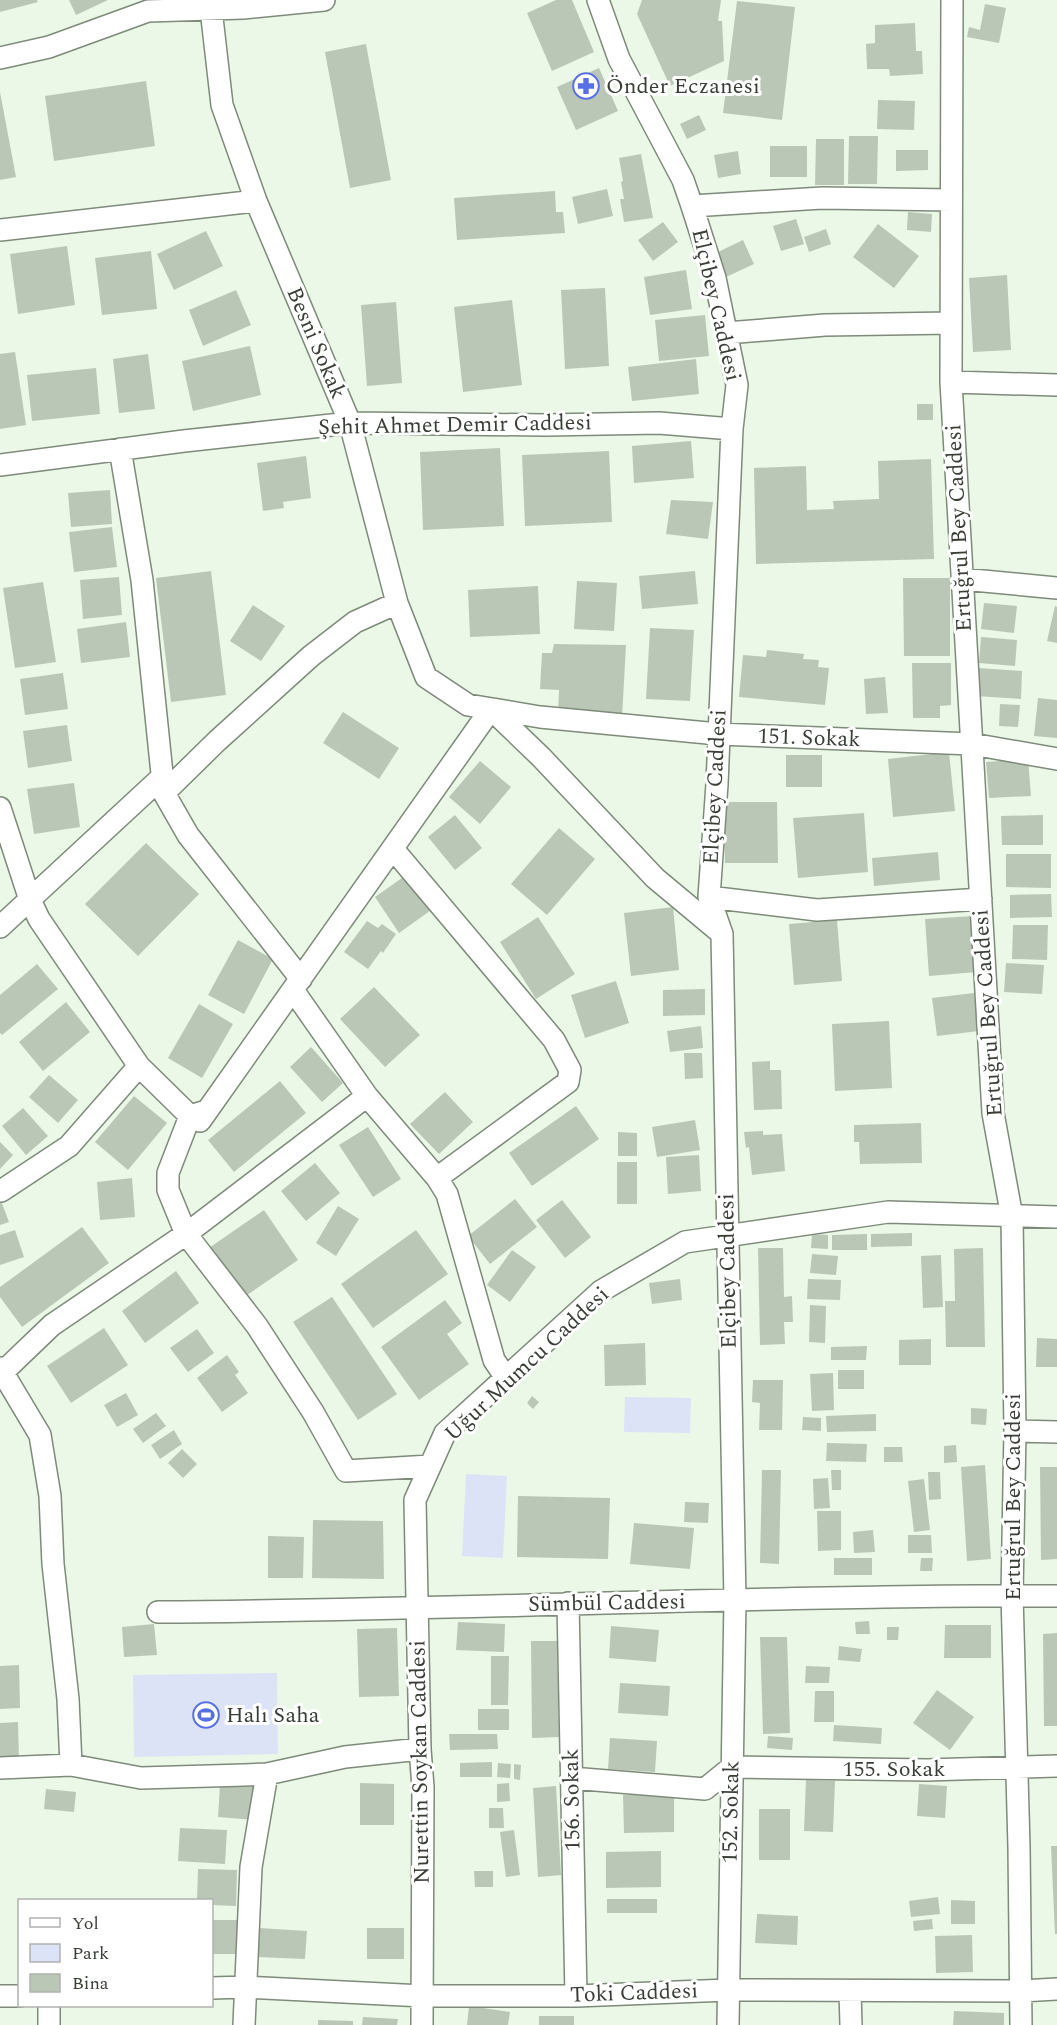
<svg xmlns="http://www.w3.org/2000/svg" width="1057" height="2025" font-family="Spectral,serif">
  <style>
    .green { fill: #dce3f6 }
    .building { fill: #bac7b7 }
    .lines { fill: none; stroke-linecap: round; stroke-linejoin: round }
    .street-casing { stroke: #7e8a7a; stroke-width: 24 }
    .street { stroke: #fff; stroke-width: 21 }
    .labels { text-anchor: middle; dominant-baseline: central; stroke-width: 6; stroke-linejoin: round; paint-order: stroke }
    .poi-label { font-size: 22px; fill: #393e37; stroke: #fff; text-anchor: start }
    .street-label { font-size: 22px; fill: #393e37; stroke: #fff }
  </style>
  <rect width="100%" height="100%" fill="#ebf8e7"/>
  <path class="green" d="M625 1397 691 1398 690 1433 624 1432Z
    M466 1474 507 1476 503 1558 462 1556Z
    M277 1673 278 1754 134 1757 133 1675Z"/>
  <path class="building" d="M0 0H37L38 2 0 12Z
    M69 0H108L76 15Z
    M556 0H572L594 52 552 71 527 13Z
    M642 0H721L718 21H722L724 61 670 86 637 14Z
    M737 1 795 7 782 120 723 113Z
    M985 4 1006 8 999 43 967 37 969 27 980 30Z
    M915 23 916 51H922L923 74 890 76 889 69H867L866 44 875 43V25Z
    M366 44 391 180 350 188 325 52Z
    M599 68 618 111 576 130 557 87Z
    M146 81 155 146 54 161 45 96Z
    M0 92 16 177 0 180Z
    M878 100 915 101 914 130 877 129Z
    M699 115 706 130 687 139 680 124Z
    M849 136H878L877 184H848Z
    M816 139H844V185H815Z
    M770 146H807V177H770Z
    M896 150H928V170L896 171Z
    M738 151 741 174 718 178 714 155Z
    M641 154 653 218 624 222 620 199H624L621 182 623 181 619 158Z
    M607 189 613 216 578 224 572 197Z
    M555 191 556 212H563L565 233 457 240 454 198Z
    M908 212 932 214 931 232 907 230Z
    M796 219 804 244 781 251 773 226Z
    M663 222 678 242 653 261 638 240Z
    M878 224 919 256 894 288 853 257Z
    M826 229 831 244 809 252 804 237Z
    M206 231 223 266 174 290 157 254Z
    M743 240 754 264 726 277 716 253Z
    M67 246 75 305 18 314 10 254Z
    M151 251 157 309 102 315 95 258Z
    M686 270 692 309 650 315 644 277Z
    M1007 275 1011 350 973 352 969 278Z
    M605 288 609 366 565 369 561 290Z
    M236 290 251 325 203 346 189 310Z
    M512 300 522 385 463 392 454 307Z
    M396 302 402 383 367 386 361 305Z
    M705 315 709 356 659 361 655 320Z
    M250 346 261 395 193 411 182 361Z
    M15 352 26 425 0 429V354Z
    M148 354 155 409 119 413 113 359Z
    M696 359 699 394 632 401 628 367Z
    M96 368 100 414 32 421 27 375Z
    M917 404H933V420H917Z
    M691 441 694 478 634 483 632 446Z
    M500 448 504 526 423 530 420 452Z
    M609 451 612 522 525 526 522 455Z
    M306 456 311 498 283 502 284 508 263 511 257 463Z
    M931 459 934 559 756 564 754 468 806 466 807 510 834 509 833 501 879 499 878 461Z
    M110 490 112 524 71 527 68 493Z
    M671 500 713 502 708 539 666 534Z
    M112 527 117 567 74 572 69 532Z
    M211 571 226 695 171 702 156 578Z
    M695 571 698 604 642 609 639 576Z
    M119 577 122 615 83 619 80 580Z
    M903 578H950V656H904Z
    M577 581 617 583 614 631 574 629Z
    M43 582 56 662 15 668 3 588Z
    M538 586 540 634 470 637 468 590Z
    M984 603 1017 606 1014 633 981 629Z
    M253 605 285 626 261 661 230 641Z
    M1055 606 1057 607V643L1047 641Z
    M126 622 130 657 81 663 77 629Z
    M650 628 694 630 690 701 646 699Z
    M981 637 1017 640 1015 666 979 663Z
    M554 644 626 645 622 718 558 715 559 690 540 689 542 653H552Z
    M767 650 804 654 803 659 819 660 818 667 829 668 825 705 739 697 743 655 766 657Z
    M912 663H951V705L940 706V718H913Z
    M978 668 1022 671 1021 699 976 696Z
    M63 673 68 709 25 715 20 679Z
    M885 677 888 713 866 714 864 679Z
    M1038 698 1057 700V738L1034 736Z
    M1000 704 1020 705 1018 727 999 726Z
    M343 712 399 748 379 779 323 743Z
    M67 725 72 761 28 768 23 731Z
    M949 752 955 811 893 817 888 759Z
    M786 755H822V787H786Z
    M1028 759 1031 796 989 798 986 762Z
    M480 761 511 787 480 824 449 797Z
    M74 783 80 827 34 834 27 789Z
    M724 802H777L778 863H725Z
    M864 813 868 872 798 878 793 818Z
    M455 815 482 848 455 870 428 837Z
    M1043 815V845H1002L1001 816Z
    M559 828 595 859 547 915 511 884Z
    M146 843 199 894 138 956 85 904Z
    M938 852 940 880 874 886 872 858Z
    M1006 854H1051V888L1006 887Z
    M409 873 434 908 399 933 375 897Z
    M1051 894 1052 917 1010 918V895Z
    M673 907 679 970 631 976 624 913Z
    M973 916 977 972 929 976 925 919Z
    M538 917 575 974 536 999 500 942Z
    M837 920 842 981 794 985 789 924Z
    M367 921 378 928 382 924 396 934 383 953 381 951 368 969 344 952Z
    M1013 925H1048L1047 960 1012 959Z
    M238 940 273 959 244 1014 208 995Z
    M1006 963 1044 965 1042 994 1004 992Z
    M37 964 58 989 2 1035 0 1033V995Z
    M616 981 629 1023 585 1038 571 995Z
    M374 987 420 1035 385 1067 340 1019Z
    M705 989V1015L663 1016V990Z
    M974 993 979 1031 937 1036 932 998Z
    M66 1002 90 1032 43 1071 19 1042Z
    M199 1004 233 1024 202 1078 168 1058Z
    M889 1021 892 1088 835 1091 832 1024Z
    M701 1026 703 1048 670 1052 667 1031Z
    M311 1047 343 1083 322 1102 290 1067Z
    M684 1053H702L703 1078 685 1079Z
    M770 1061V1070H781L782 1109 754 1110 752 1062Z
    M49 1075 78 1100 58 1123 29 1097Z
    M280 1081 306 1113 234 1172 208 1140Z
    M445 1092 473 1122 439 1154 410 1124Z
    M134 1096 167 1123 128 1170 95 1142Z
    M576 1106 599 1139 532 1186 509 1153Z
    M23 1108 48 1136 26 1155 2 1126Z
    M695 1120 700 1150 657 1157 652 1127Z
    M921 1123 922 1163 860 1164 859 1142H854V1125Z
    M368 1127 401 1179 373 1197 339 1145Z
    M763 1131V1135L782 1134 785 1171 752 1175 749 1147 746 1148 744 1132Z
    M618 1132 637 1133V1156H618Z
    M0 1142 13 1155 0 1169Z
    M699 1155 701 1191 668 1194 666 1157Z
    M617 1162H637V1204H617Z
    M315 1163 340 1193 306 1221 281 1191Z
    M132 1178 135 1217 100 1220 97 1182Z
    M0 1198 9 1222 0 1225Z
    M515 1199 537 1227 490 1264 468 1236Z
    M562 1200 591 1237 565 1258 536 1220Z
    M338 1206 359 1219 336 1256 316 1243Z
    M264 1210 298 1260 240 1300 206 1250Z
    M82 1227 109 1263 22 1327 0 1297V1287Z
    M15 1230 24 1257 0 1265V1235Z
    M416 1230 448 1274 373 1328 341 1284Z
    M912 1233V1246L871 1247V1234Z
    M812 1234 828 1235V1249L811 1248Z
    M867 1234V1250H832V1235Z
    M758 1248H783L784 1297 792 1296 793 1322H784L785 1344 760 1345Z
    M983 1248 985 1347H946L945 1301H955L954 1249Z
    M512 1250 536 1267 510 1302 487 1285Z
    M812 1254 838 1256 836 1275 810 1273Z
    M941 1255 943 1307 923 1308 921 1256Z
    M176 1271 199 1303 145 1343 122 1311Z
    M680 1279 682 1300 652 1304 649 1283Z
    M808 1279 841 1280 840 1300 807 1299Z
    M332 1297 397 1394 358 1420 293 1322Z
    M445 1300 462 1323 447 1334 469 1364 419 1400 381 1347Z
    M810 1305 826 1306 825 1343 809 1342Z
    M104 1328 128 1365 71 1403 47 1366Z
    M197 1329 214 1353 188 1372 170 1348Z
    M1037 1338 1057 1339V1367H1036Z
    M931 1339V1365H899V1340Z
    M645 1343 646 1385 605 1386 604 1345Z
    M867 1346 866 1360H831V1347Z
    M227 1355 239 1372 235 1375 248 1393 222 1412 197 1378Z
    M838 1370H864V1389H838Z
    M833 1373 834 1410 812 1411 810 1374Z
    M753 1380H783L782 1430H759L760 1403 752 1402Z
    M126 1393 138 1415 117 1427 104 1405Z
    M532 1396 539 1402 533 1409 527 1403Z
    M971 1408 987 1409 986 1425 971 1424Z
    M156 1413 166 1426 143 1443 133 1429Z
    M876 1414V1431L827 1432 826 1416Z
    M803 1417 821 1418V1431L802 1430Z
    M174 1430 182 1444 160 1459 151 1445Z
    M827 1443 867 1444 866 1462 826 1461Z
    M956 1445 957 1462 944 1463V1446Z
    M884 1447H902L903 1462H884Z
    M182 1449 197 1464 183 1478 168 1463Z
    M985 1465 991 1559 967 1561 961 1467Z
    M1040 1467H1057V1559L1041 1560Z
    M762 1470H781L779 1564 760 1563Z
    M831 1470H841V1490H832Z
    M928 1472H940L941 1499 929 1500Z
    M828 1478 830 1508 814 1509 813 1479Z
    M924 1479 930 1530 914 1532 908 1481Z
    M518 1496 610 1498 608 1559 517 1557Z
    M685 1502 709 1503 708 1523 684 1522Z
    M817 1511H841V1550L818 1551Z
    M313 1520 383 1521 384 1579 312 1578Z
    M634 1523 694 1528 690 1569 630 1564Z
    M873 1530 875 1552 854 1553 853 1532Z
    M908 1535H931L932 1553H908Z
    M268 1536 304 1537 303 1578H268Z
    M834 1558H872V1575H834Z
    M921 1558H933L932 1571H920Z
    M869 1621 870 1634H856L855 1622Z
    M458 1622 505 1624 504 1652 456 1650Z
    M154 1624 157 1655 124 1657 122 1627Z
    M945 1625H991V1658H944Z
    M611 1626 659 1630 656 1662 609 1658Z
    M887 1627H899L898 1640H887Z
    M397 1628 399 1696 359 1697 357 1629Z
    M1057 1633V1726H1044L1043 1634Z
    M760 1637H787L790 1733 763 1734Z
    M531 1641H557L559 1737 532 1738Z
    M839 1646 862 1649 860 1662 838 1660Z
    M491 1656H509L508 1705H491Z
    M19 1665 20 1708 0 1709V1666Z
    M806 1666 830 1667 829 1683H805Z
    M620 1683 670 1686 668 1716 618 1713Z
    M937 1690 974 1717 950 1750 913 1723Z
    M815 1691H834V1722H814Z
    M478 1709H509V1730H478Z
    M18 1722 19 1760 0 1761V1723Z
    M834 1725 882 1728 881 1744 833 1741Z
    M449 1734H497L498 1749 450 1750Z
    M768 1736 793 1738 792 1750 767 1748Z
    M610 1738 657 1741 655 1772 608 1769Z
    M492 1762V1777H460V1763Z
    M498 1763 511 1764 510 1778 497 1777Z
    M514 1764 521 1765 520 1780 514 1779Z
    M806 1780 835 1781 833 1832 804 1831Z
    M360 1783 394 1784V1825H360Z
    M509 1783 510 1801 497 1802V1784Z
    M919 1784 947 1786 945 1818 917 1816Z
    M220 1785 256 1787 254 1820 218 1817Z
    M556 1786 561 1875 538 1877 533 1788Z
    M46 1789 76 1792 74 1812 44 1809Z
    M674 1794V1832L624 1833 623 1795Z
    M489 1808H503L504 1828H489Z
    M759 1809H790V1860H759Z
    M180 1828 227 1830 225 1864 178 1861Z
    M514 1830 520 1875 506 1877 500 1832Z
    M1051 1846H1057V1934H1055Z
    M661 1851V1887L606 1888V1852Z
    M198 1869 237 1870 236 1906 212 1905V1900H197Z
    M474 1871H493V1887H475Z
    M938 1897 940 1914 911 1917 909 1901Z
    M607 1899H657V1913H607Z
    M951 1900 975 1901V1924H951Z
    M757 1914 798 1916 797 1945 755 1943Z
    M932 1919 933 1929 914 1931 913 1921Z
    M212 1920H240L239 1954H212Z
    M259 1928 307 1931 305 1959 258 1957Z
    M367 1928H404V1959H367Z
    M972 1935 973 1972 936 1973 935 1936Z
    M469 2006 510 2012 508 2025H467Z
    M954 2011 1004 2013V2025H953Z
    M539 2016H574V2025H539Z
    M363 2017 398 2019 397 2025H362Z
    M318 2020 353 2021V2025H318Z"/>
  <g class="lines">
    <g class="street-casing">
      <path id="street" d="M598 0 619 59 683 180 692 206 715 278 737 385 732 429 717 784 709 897 722 934 735 1600 728 2025
        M952 0 951 382 993 1113 1012 1217 1015 1431 1012 1595 1019 1847 1021 2025
        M211 9 222 105 256 201 350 423 397 603 426 677 468 705 540 717 718 734 972 744 1057 759
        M0 58 49 47 148 11 243 8 324 0
        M692 206 822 198 951 200
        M0 230 256 201
        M726 333 825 325 951 323
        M951 382 1057 385
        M120 449 142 580 164 793 188 835 301 979
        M0 465 184 441 350 423 546 425 659 423 732 429
        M962 579 1057 588
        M164 793 217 741 311 656 355 622 397 603
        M0 808 30 900 39 919 139 1066 190 1116 200 1121 491 709 541 757 655 878 721 933
        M393 849 554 1040 570 1070 568 1082 437 1178
        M709 897 817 910 981 899
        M0 927 162 777
        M293 990 367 1096 437 1178 447 1194 494 1360 506 1378
        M203 1112 190 1116 168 1173V1190L186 1234 257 1326 313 1412 346 1471 430 1466
        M1 1191 69 1146 139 1066
        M0 1368 40 1435 50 1496 53 1564 68 1699 71 1765
        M3 1372 52 1325 186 1234 367 1096
        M1015 1431 1057 1432
        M568 1603 576 1996
        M158 1612C380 1611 603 1602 825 1598 903 1597 980 1595 1057 1596
        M0 1768 71 1765 141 1778 244 1775 267 1774 345 1757 420 1749
        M571 1778 705 1789 732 1767 927 1770 1057 1766
        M212 1988 245 1987 423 1996H576L728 1990 1021 1991 1057 1989
        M850 1991 851 2025
        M0 1996H20
        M49 2025V2006
        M244 2025 251 1867 267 1774
        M422 2025 423 1787 420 1749 415 1500 445 1433 601 1291 685 1242 888 1212 1057 1217"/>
    </g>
    <use href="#street" class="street"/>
  </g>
  <defs>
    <g id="pharmacy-ring" transform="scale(1.35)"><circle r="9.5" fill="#fff" stroke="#5770e6" stroke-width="1.5"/><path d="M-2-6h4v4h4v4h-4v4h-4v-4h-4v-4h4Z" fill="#5770e6"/></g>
    <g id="stadium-ring" transform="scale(1.35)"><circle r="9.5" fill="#fff" stroke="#5770e6" stroke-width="1.5"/><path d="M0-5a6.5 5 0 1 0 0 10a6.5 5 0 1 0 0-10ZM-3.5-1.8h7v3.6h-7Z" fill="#5770e6"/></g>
  </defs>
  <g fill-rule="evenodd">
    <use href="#pharmacy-ring" x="586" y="86"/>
    <use href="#stadium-ring" x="206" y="1715"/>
  </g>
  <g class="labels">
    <g class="poi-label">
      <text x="606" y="86">Önder Eczanesi</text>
      <text x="226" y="1715">Halı Saha</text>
    </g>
    <g class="street-label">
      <text transform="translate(716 305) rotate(77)">Elçibey Caddesi</text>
      <text transform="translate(316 343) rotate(67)">Besni Sokak</text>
      <text transform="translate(455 425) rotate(-1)">Şehit Ahmet Demir Caddesi</text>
      <text transform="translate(959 528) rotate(-93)">Ertuğrul Bey Caddesi</text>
      <text transform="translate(809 738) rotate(2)">151. Sokak</text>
      <text transform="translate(715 787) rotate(-87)">Elçibey Caddesi</text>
      <text transform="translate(988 1013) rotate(-94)">Ertuğrul Bey Caddesi</text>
      <text transform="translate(728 1271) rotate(-91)">Elçibey Caddesi</text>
      <text transform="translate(527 1364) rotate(-43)">Uğur Mumcu Caddesi</text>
      <text transform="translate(1013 1497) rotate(-90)">Ertuğrul Bey Caddesi</text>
      <text transform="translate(607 1603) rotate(-1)">Sümbül Caddesi</text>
      <text transform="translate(420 1762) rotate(-91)">Nurettin Soykan Caddesi</text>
      <text x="894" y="1769">155. Sokak</text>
      <text transform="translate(572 1800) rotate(-91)">156. Sokak</text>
      <text transform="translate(731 1812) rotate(-89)">152. Sokak</text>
      <text transform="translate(634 1993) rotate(-2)">Toki Caddesi</text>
    </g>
  </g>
  <rect x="18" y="1899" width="195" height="108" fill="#ffffff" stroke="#b0b2af" stroke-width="1.5"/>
  <rect x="30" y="1918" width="30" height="9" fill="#ffffff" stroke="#b0b2af" stroke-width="1.5"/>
  <text x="72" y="1929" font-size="18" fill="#393e37">Yol</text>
  <rect x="30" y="1944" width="30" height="18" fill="#dce3f6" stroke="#b0b2af" stroke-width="1.5"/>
  <text x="72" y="1959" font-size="18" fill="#393e37">Park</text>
  <rect x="30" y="1974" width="30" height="18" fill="#bac7b7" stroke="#b0b2af" stroke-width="1.5"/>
  <text x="72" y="1989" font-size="18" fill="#393e37">Bina</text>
</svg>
